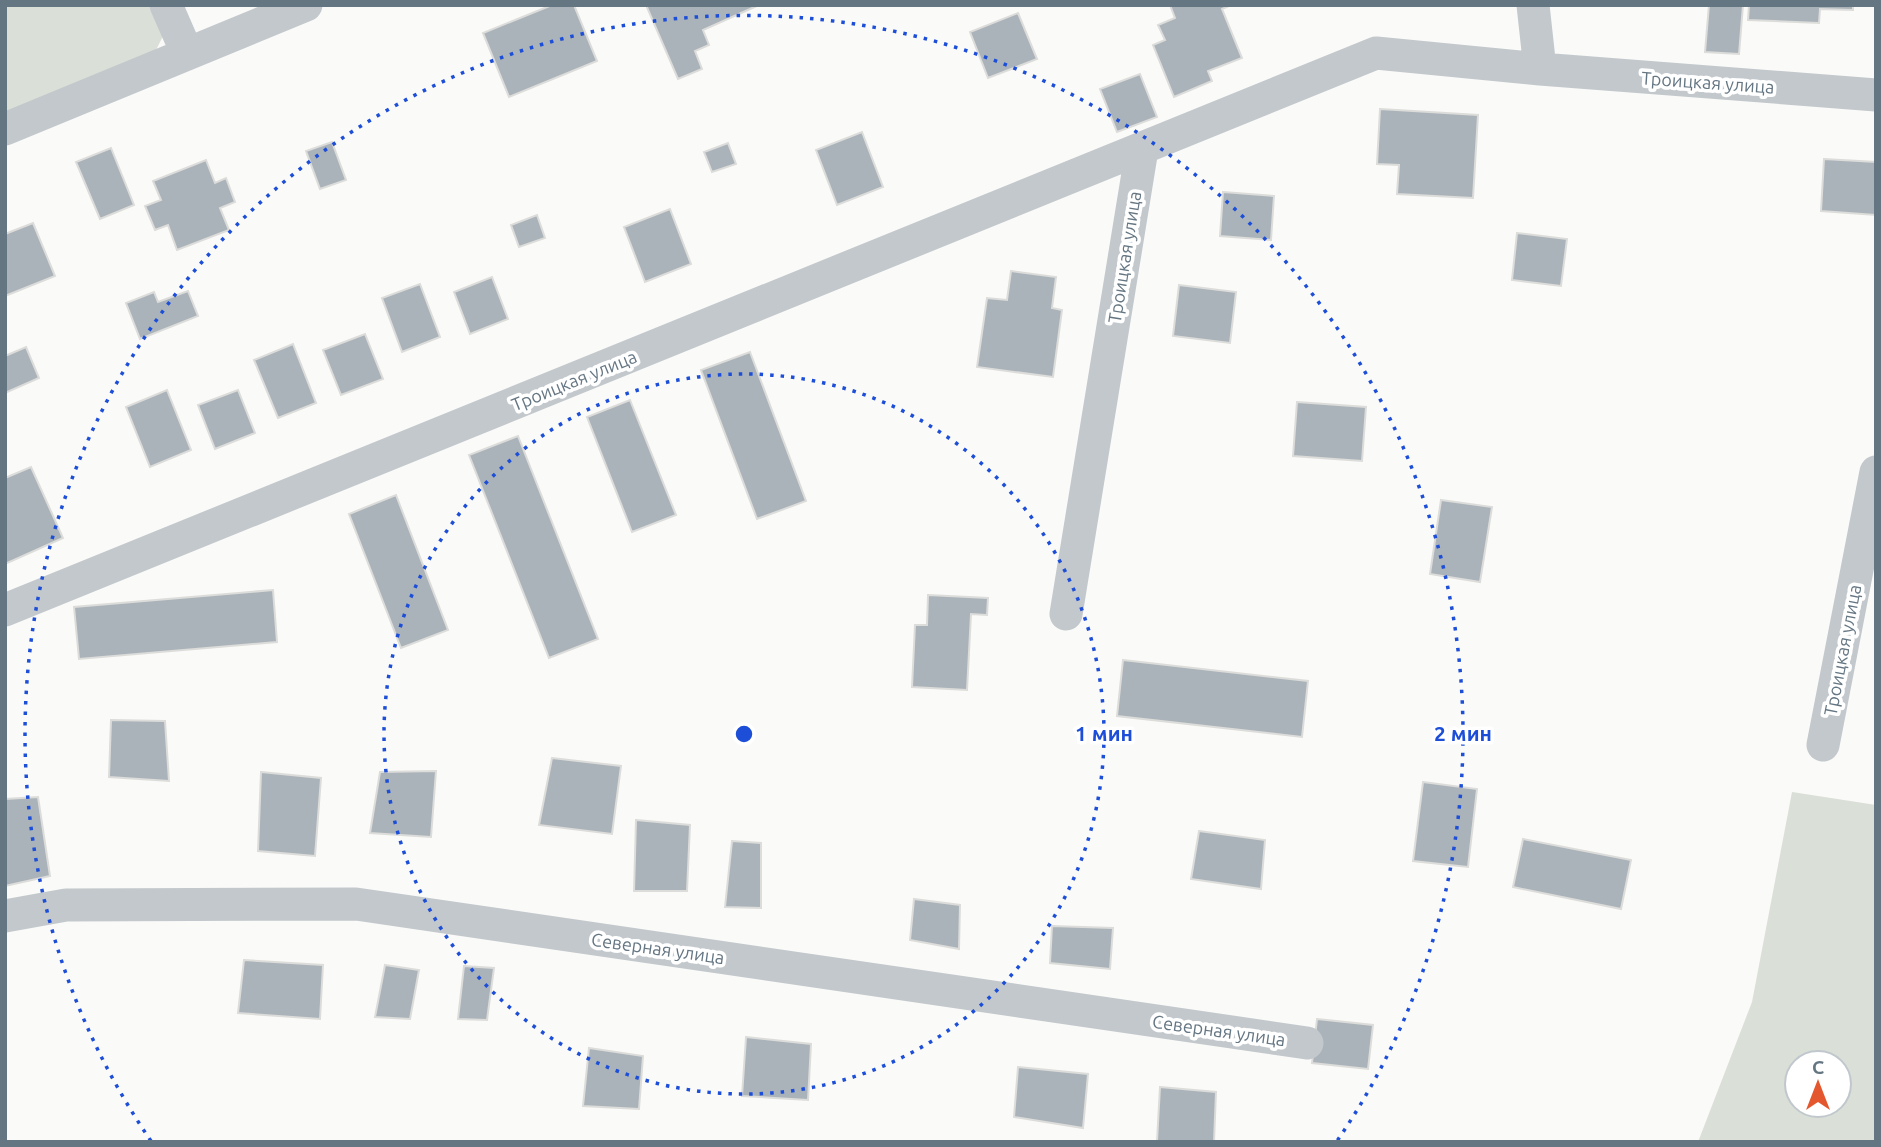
<svg xmlns="http://www.w3.org/2000/svg" width="1881" height="1147" font-family="Ubuntu,sans-serif">
  <style>
    .green { fill: #dadfd7; fill-rule: evenodd }
    .building { fill: #aab3b9; stroke: #dcdcda; stroke-width: 2 }
    .lines { fill: none; stroke-linecap: round; stroke-linejoin: round }
    .minor { stroke: #c3c8cc; stroke-width: 33 }
    .ring { fill: none; stroke: #1d4ed8; stroke-width: 3.5; stroke-dasharray: 3.5 7 }
    .labels { text-anchor: middle; dominant-baseline: central; stroke-width: 7; stroke-linejoin: round; paint-order: stroke }
    .street-label { font-size: 18px; fill: #657683; stroke: #fff }
    .centre { fill: #1d4ed8; stroke: #fff; stroke-width: 3.5 }
    .ring-label { font-size: 21px; text-anchor: middle; font-weight: bold; fill: #1d4ed8; stroke: #fff; stroke-width: 7; stroke-linejoin: round; paint-order: stroke }
  </style>
  <rect width="100%" height="100%" fill="#fafaf8"/>
  <path class="green" d="M5 5H151L164 34 155 52 5 115Z
    M1792 792 1876 805V1142H1698L1752 1002ZM1797 1063H1839V1105H1797Z"/>
  <path class="building" d="M552 5H574L597 61 509 97 483 33Z
    M646 5H759L703 30 709 45 695 51 702 69 678 79Z
    M1170 5H1231L1222 9 1242 58 1208 71 1212 81 1174 97 1153 45 1165 40 1158 25 1175 18Z
    M1709 5H1743L1739 54 1705 52Z
    M1749 5H1853V10L1820 9 1819 23 1748 20Z
    M1018 13 1037 59 988 78 970 32Z
    M1140 74 1157 117 1117 132 1100 89Z
    M1380 109 1478 115 1473 198 1397 194 1399 165 1377 164Z
    M862 132 883 187 837 205 816 150Z
    M332 142 346 180 320 189 306 151Z
    M728 143 736 164 712 172 704 152Z
    M111 148 134 205 100 219 76 162Z
    M1824 159 1876 162V215L1821 211Z
    M206 160 215 183 226 178 235 202 220 208 229 230 177 250 168 225 155 230 145 206 161 200 153 181Z
    M1223 192 1274 196 1271 240 1220 236Z
    M670 209 691 264 645 282 624 227Z
    M537 215 545 238 519 247 511 225Z
    M33 223 55 276 5 296V234Z
    M1517 233 1567 239 1561 286 1512 280Z
    M1011 271 1056 277 1052 308 1062 310 1053 377 977 367 987 298 1007 300Z
    M492 277 508 319 470 334 454 292Z
    M420 284 440 337 402 352 382 298Z
    M1179 285 1236 292 1230 343 1173 336Z
    M188 291 198 316 140 339 126 303 154 292 158 302Z
    M365 334 383 379 341 395 323 350Z
    M293 344 316 403 278 418 254 360Z
    M26 347 39 378 5 393V356Z
    M750 352 806 501 757 519 701 370Z
    M167 390 191 450 150 467 126 407Z
    M238 390 255 433 215 449 198 405Z
    M630 400 676 515 632 532 587 417Z
    M1297 402 1366 407 1362 461 1293 456Z
    M518 436 598 639 549 658 469 455Z
    M31 467 63 538 5 564V478Z
    M396 495 448 630 401 648 349 514Z
    M1441 500 1492 507 1480 582 1430 574Z
    M273 590 277 642 79 659 74 607Z
    M928 595 988 598 987 615 971 614 967 690 912 687 915 625H927Z
    M1123 660 1308 681 1302 737 1117 716Z
    M111 720 165 721 169 781 109 777Z
    M552 758 621 766 612 834 539 825Z
    M436 771 431 837 370 833 380 772Z
    M261 772 321 778 315 856 258 851Z
    M1423 782 1477 789 1468 867 1413 861Z
    M38 797 50 876 5 886V799Z
    M636 820 690 825 687 891H634Z
    M1199 831 1265 840 1261 889 1191 879Z
    M1523 839 1631 860 1621 909 1513 887Z
    M732 841 761 843V908L725 907Z
    M914 899 960 905 959 949 910 940Z
    M1052 926 1113 928 1110 969 1050 963Z
    M244 960 323 965 320 1019 238 1013Z
    M385 965 419 970 410 1019 375 1017Z
    M464 966 494 968 487 1020 458 1019Z
    M1317 1019 1373 1025 1368 1069 1312 1063Z
    M746 1037 811 1044 808 1100 742 1096Z
    M589 1048 643 1056 639 1109 583 1106Z
    M1018 1067 1088 1074 1083 1128 1014 1117Z
    M1160 1087 1216 1092 1214 1142 1157 1141Z"/>
  <g class="lines">
    <path class="minor" d="M166 5 187 53
      M1540 69 1876 95
      M5 129 306 5
      M5 610 1376 53 1540 69 1533 5
      M1066 614 1142 149
      M1823 745 1876 472
      M5 916 66 905 356 904 1307 1043"/>
  </g>
  <g class="ring">
    <circle cx="744" cy="734" r="360"/>
    <path d="M151 1141A719 719 0 1 1 1337 1141"/>
  </g>
  <g class="labels">
    <g class="street-label">
      <text transform="translate(1708 82) rotate(4)">Троицкая улица</text>
      <text transform="translate(1124 257) rotate(-81)">Троицкая улица</text>
      <text transform="translate(574 380) rotate(-22)">Троицкая улица</text>
      <text transform="translate(1842 650) rotate(-79)">Троицкая улица</text>
      <text transform="translate(658 948) rotate(8)">Северная улица</text>
      <text transform="translate(1219 1030) rotate(8)">Северная улица</text>
    </g>
  </g>
  <circle cx="744" cy="734" r="10" class="centre"/>
  <g class="ring-label">
    <text x="1104" y="741">1 мин</text>
    <text x="1463" y="741">2 мин</text>
  </g>
  <rect width="1881" height="1147" fill="none" stroke="#657683" stroke-width="14"/>
  <g transform="translate(1818 1084)"><circle r="33" fill="#ffffff" stroke="#c1c8cd" stroke-width="2"/>
  <path d="M0-5L12 26L0 18L-12 26Z" fill="#e4572e"/>
  <text y="-10" font-size="19" font-weight="bold" text-anchor="middle" fill="#657683">С</text>
  </g>
</svg>
